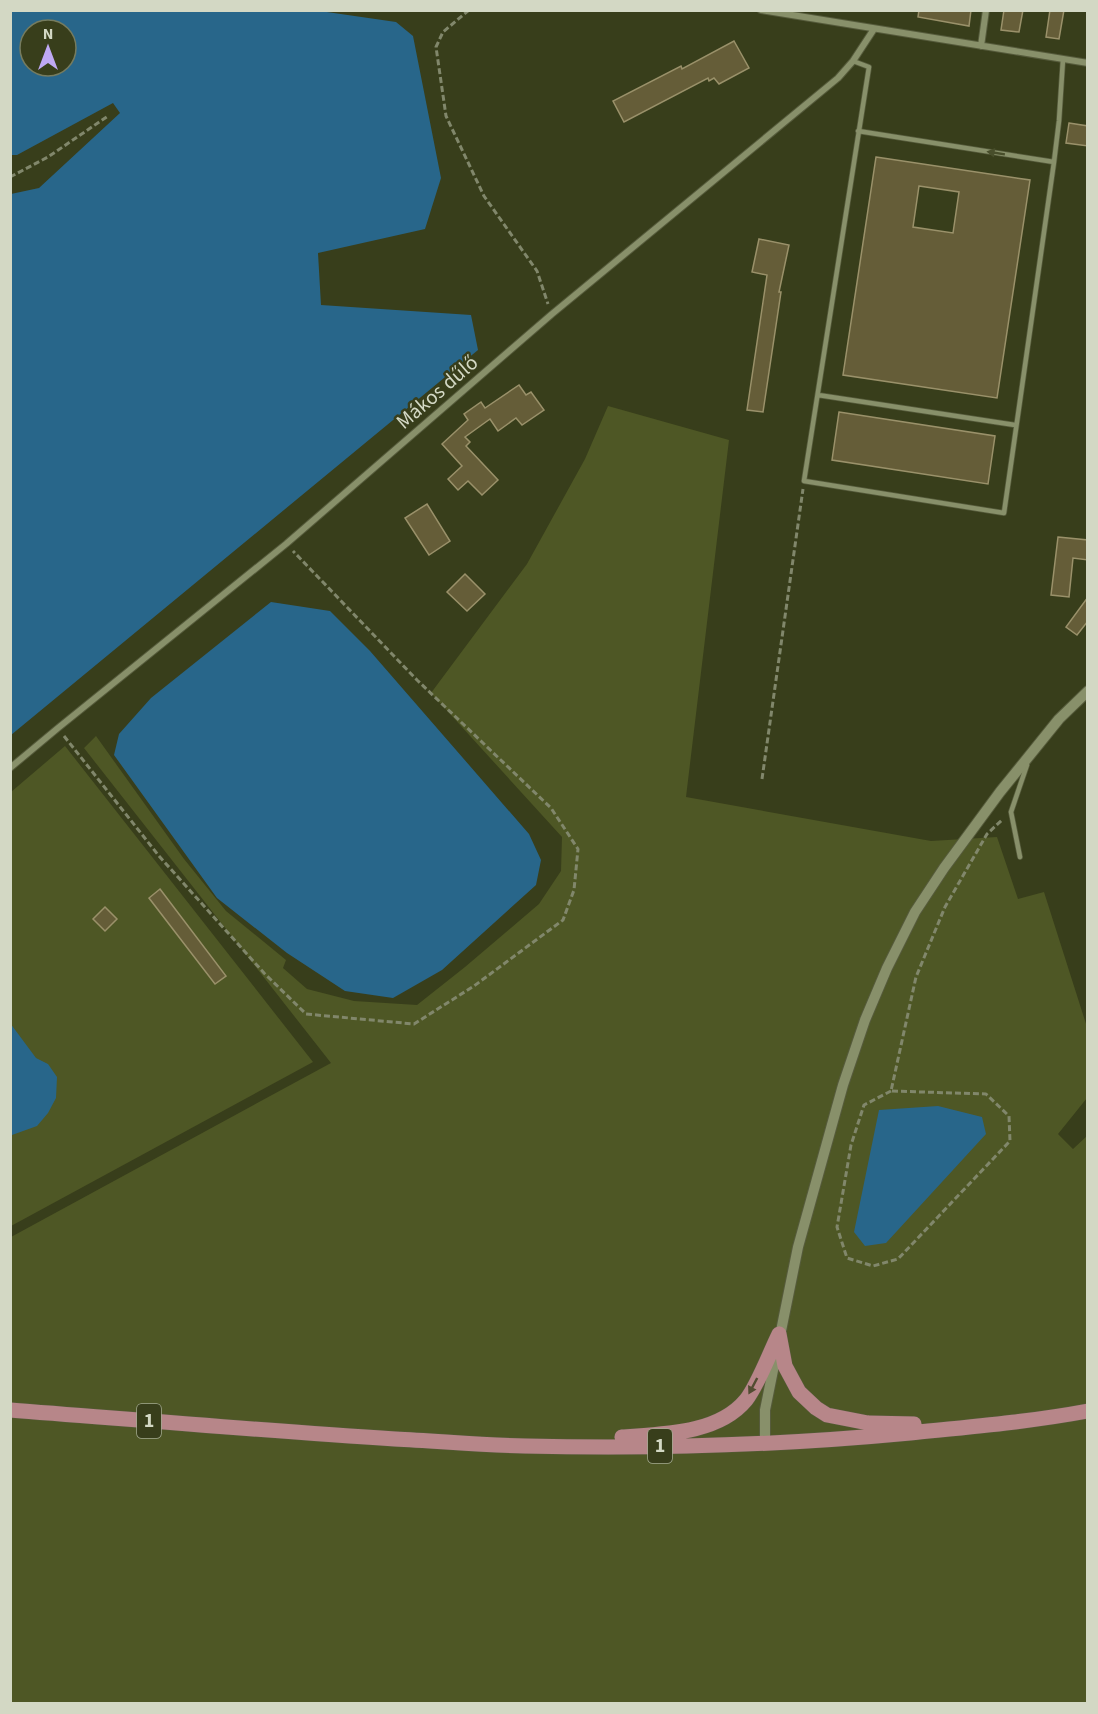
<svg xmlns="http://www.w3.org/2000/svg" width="1098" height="1714" font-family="'Source Sans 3',sans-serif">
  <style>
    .green { fill: #4e5725 }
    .water { fill: #28668a; fill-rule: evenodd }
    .building { fill: #655d38; stroke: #9a916a; stroke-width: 1.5; fill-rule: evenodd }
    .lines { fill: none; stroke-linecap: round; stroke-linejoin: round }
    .service-casing { stroke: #565b3c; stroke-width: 6 }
    .minor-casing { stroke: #565b3c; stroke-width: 8 }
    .tertiary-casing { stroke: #565b3c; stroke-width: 12 }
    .primary-casing { stroke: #565b3c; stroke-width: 16 }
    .path { stroke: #81876b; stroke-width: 3; stroke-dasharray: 6 3; stroke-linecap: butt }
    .service { stroke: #88906a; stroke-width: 4.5 }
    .minor { stroke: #88906a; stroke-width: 6 }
    .tertiary { stroke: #88906a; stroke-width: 10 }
    .primary { stroke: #b78689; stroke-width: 15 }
    .oneway { fill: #484e2b }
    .oneway2 { fill: #514c31 }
    .labels { text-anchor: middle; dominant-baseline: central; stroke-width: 5; stroke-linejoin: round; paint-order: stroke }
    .shield { fill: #383e1b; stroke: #a4aa91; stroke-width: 1.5 }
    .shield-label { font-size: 20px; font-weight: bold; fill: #d3d8c4 }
    .street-label { font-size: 21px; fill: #d3d8c4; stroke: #383e1b }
  </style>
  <rect width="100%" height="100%" fill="#383e1b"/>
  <path class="green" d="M608 406 729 440 686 797 931 841 997 837 1018 899 1044 892 1087 1027V1098L1058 1134 1073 1149 1087 1136V1703L11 1704V1237L331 1063 84 748 96 736 184 859 226 911 286 960 283 968 307 989 354 1001 417 1005 465 967 539 904 561 871 562 837 431 693 527 564 585 459Z
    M65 746 313 1062 11 1226V792Z"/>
  <path class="water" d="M320 11 396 22 413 36 441 178 425 229 318 253 321 305 471 315 478 350 11 735V194L39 188 120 113 113 103 17 155H11V11ZM30 30H66V66H30Z
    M271 602 330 611 370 651 529 834 541 860 536 885 442 970 393 998 345 991 287 953 217 898 114 755 119 734 151 698Z
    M10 1023 36 1058 48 1064 57 1077 56 1098 48 1113 37 1126 12 1135H10Z
    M938 1106 982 1117 986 1134 886 1243 865 1246 854 1232 879 1110Z"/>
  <path class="building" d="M919 10H971L969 26 918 17Z
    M1004 10H1023L1019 32 1001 30Z
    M1050 10H1064L1059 39 1046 37Z
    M734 41 749 68 719 84 714 78 709 81 708 78 624 122 613 101 681 66 682 69Z
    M1069 123 1088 126V146L1066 143Z
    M876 157 1030 180 997 398 843 375ZM919 186 959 192 953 233 913 227Z
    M759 239 789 245 779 292H781L763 412 747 410 767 275 752 272Z
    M519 385 526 395 531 392 544 410 522 425 516 418 498 431 490 419 465 437 470 442 466 446 498 480 482 495 468 481 458 490 448 479 462 466 442 444 468 420 464 414 481 402 485 408Z
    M839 412 995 436 988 484 832 460Z
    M427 504 450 541 429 555 405 518Z
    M1058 537 1088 540V560L1073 558 1069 597 1051 595Z
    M465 574 485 594 467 611 447 592Z
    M1088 597V621L1077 635 1066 627Z
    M160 889 226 976 215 984 149 898Z
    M105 907 117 919 105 931 93 919Z"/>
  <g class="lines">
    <g class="service-casing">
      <path id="service" d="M853 61 869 67 804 481 1004 513 1054 162 1059 121 1063 59
        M858 131 1054 162
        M818 395 1015 425
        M1020 857 1011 812 1027 765"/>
    </g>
    <g class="minor-casing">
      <path id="minor" d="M761 10 1088 63
        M981 46 986 10
        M10 768 58 728 286 544 552 314 838 78 853 61 874 29"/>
    </g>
    <g class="tertiary-casing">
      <path id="tertiary" d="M765 1442V1410L798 1247 843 1085 865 1020 887 968 915 912 944 868 1000 792 1059 719 1088 691"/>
    </g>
    <g class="primary-casing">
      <path id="primary" d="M779 1334 785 1366 799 1392 816 1408 827 1415 868 1423 914 1424
        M10 1410C139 1420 267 1431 395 1439 438 1441 481 1445 525 1446 651 1449 784 1445 910 1433 969 1427 1029 1422 1088 1411
        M622 1437C663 1434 718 1434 746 1400 758 1385 770 1352 779 1334"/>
    </g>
    <path class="path" d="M469 10 443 32 436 47 446 116 484 196 537 271 548 304
      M10 177 48 157 108 116
      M64 736 159 856 264 973 306 1014 414 1024 474 986 563 920 574 890 578 849 551 808 417 680 293 551
      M762 779 803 489
      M891 1091 864 1105 851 1145 837 1227 847 1258 873 1266 898 1259 1010 1141 1009 1116 986 1094 891 1091 916 977 945 907 987 834 1003 819"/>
    <use href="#service" class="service"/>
    <use href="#minor" class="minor"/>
    <use href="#tertiary" class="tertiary"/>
    <use href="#primary" class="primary"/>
  </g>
  <defs><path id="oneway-solid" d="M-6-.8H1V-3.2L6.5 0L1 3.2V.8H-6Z" transform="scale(1.5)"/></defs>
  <use class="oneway" href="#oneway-solid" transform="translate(996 153) rotate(-171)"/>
  <use class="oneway2" href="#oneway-solid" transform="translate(753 1386) rotate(118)"/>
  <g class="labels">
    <g class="shield">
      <rect x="137" y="1404" width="24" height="34" rx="4.5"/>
      <rect x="648" y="1429" width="24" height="34" rx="4.5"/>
    </g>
    <g class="shield-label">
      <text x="149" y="1421">1</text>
      <text x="660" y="1446">1</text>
    </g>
    <g class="street-label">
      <text transform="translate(437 392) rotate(-41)">Mákos dűlő</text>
    </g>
  </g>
  <rect width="1098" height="1714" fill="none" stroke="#d3d8c4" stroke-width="24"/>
  <g transform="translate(48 48)"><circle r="28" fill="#383e1b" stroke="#767c5f" stroke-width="1.5"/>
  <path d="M0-4.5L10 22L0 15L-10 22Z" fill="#bfa9f4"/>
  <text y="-9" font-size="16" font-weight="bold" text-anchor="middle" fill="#d3d8c4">N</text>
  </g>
</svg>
